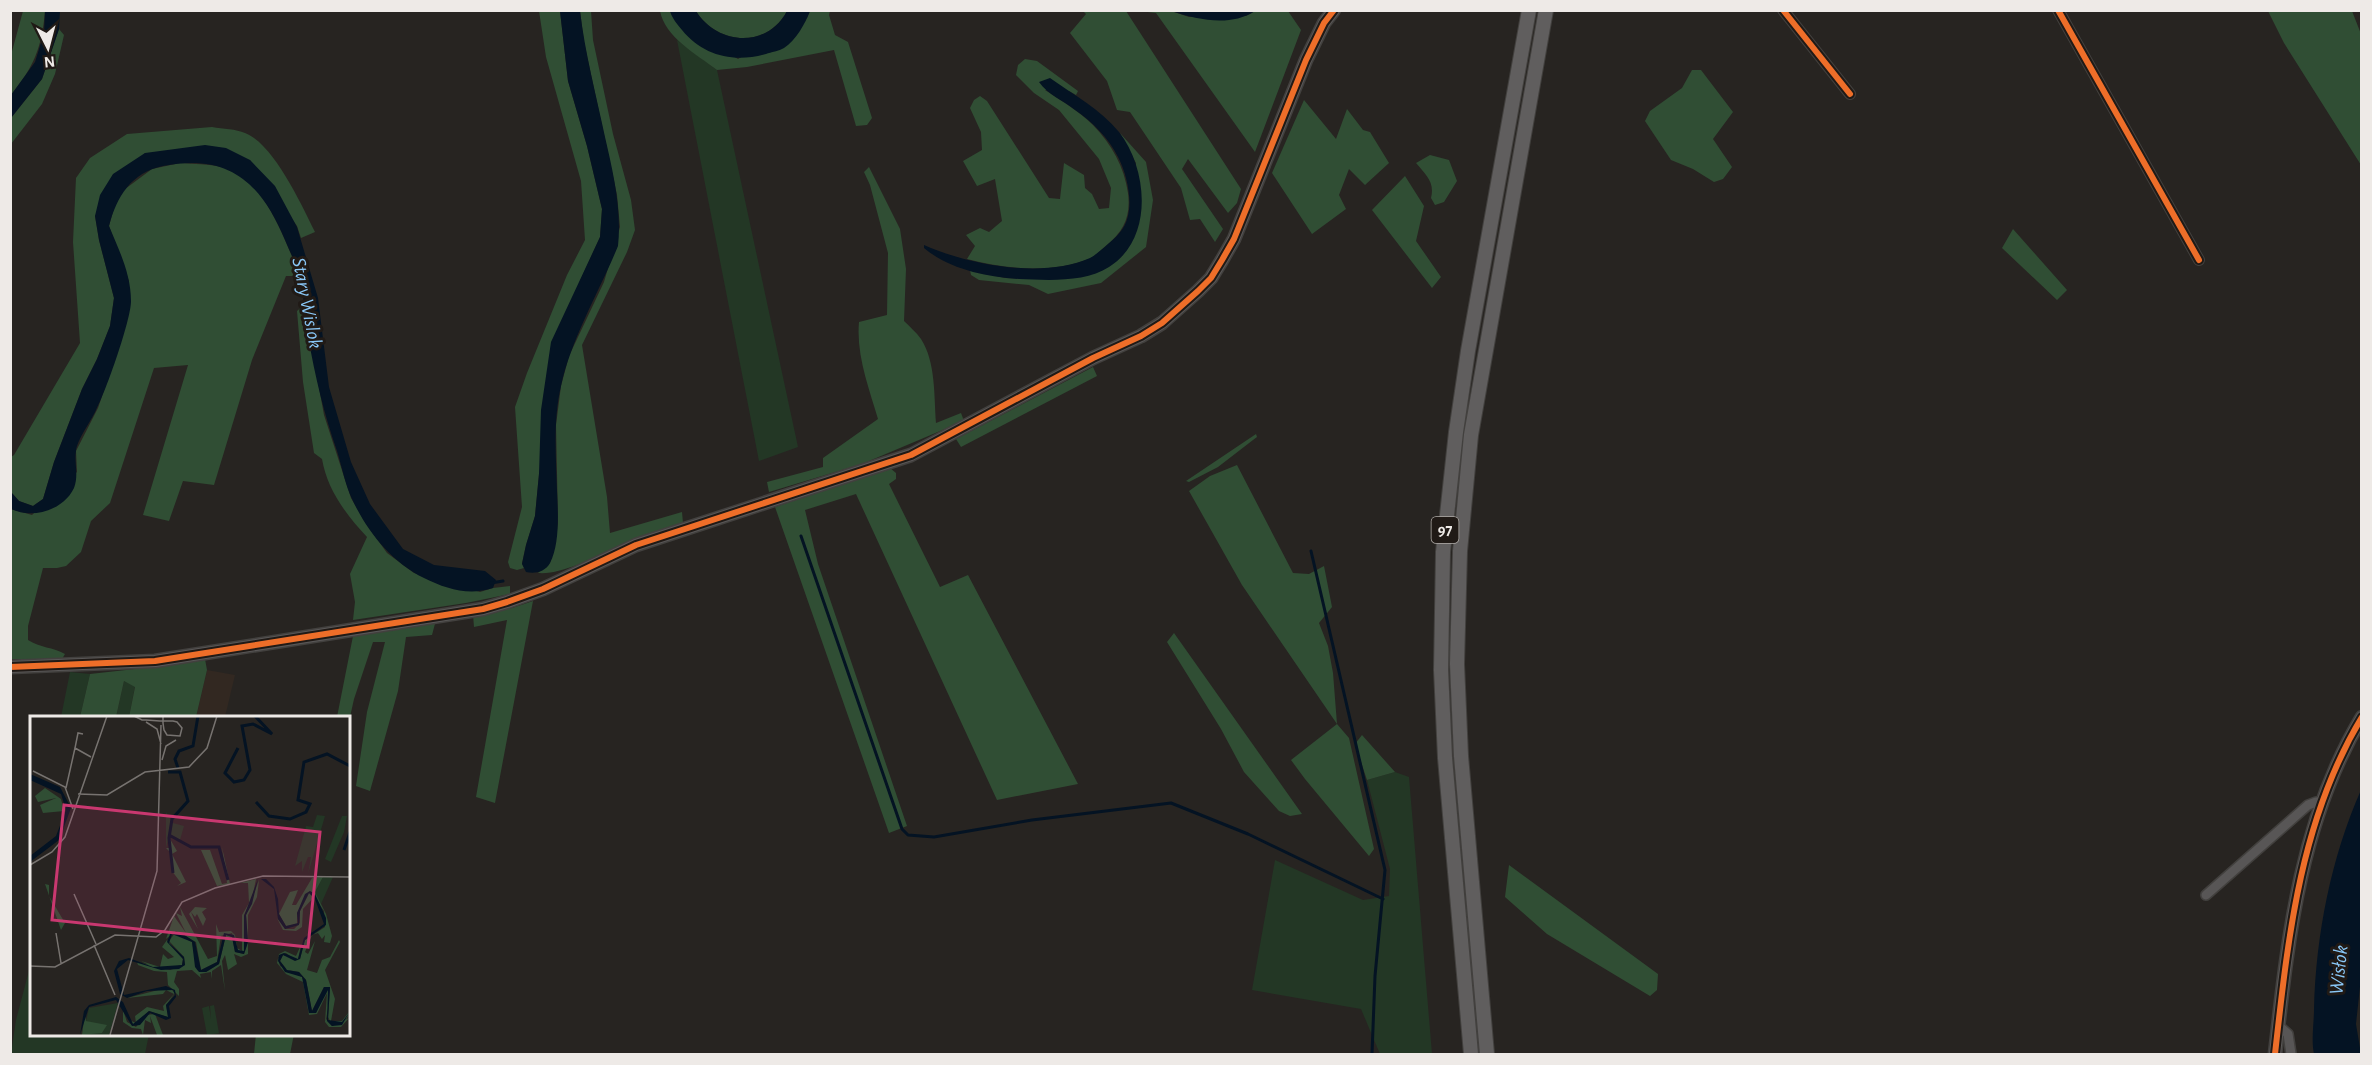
<svg xmlns="http://www.w3.org/2000/svg" width="2372" height="1065" font-family="'Alegreya Sans',sans-serif">
  <style>
    .built { fill: #322821 }
    .green { fill: #233725 }
    .forest { fill: #304e34 }
    .water { fill: #041323 }
    .lines { fill: none; stroke-linecap: round; stroke-linejoin: round }
    .stream { stroke: #041323; stroke-width: 3 }
    .street-casing { stroke: #42403e; stroke-width: 12 }
    .secondary-casing { stroke: #42403e; stroke-width: 15 }
    .primary-casing { stroke: #42403e; stroke-width: 16 }
    .street { stroke: #585656; stroke-width: 9 }
    .secondary { stroke: #595757; stroke-width: 12 }
    .primary { stroke: #605e5e; stroke-width: 14 }
    .cycleway-casing { stroke: #201a16; stroke-width: 10 }
    .cycleway { stroke: #ee6e29; stroke-width: 6 }
    .labels { text-anchor: middle; dominant-baseline: central; stroke-width: 6; stroke-linejoin: round; paint-order: stroke }
    .shield { fill: #201a16; stroke: #b0aca8; stroke-width: 1.5 }
    .shield-label { font-size: 16px; font-weight: bold; fill: #eeeae7 }
    .water-label { font-size: 20px; font-style: italic; fill: #8ac8f8; stroke: #201a16 }
    .inset-river { fill: none; stroke: #041323; stroke-width: 3 }
    .inset-road { fill: none; stroke: #777370; stroke-width: 1.5 }
    .view { fill: #c93870; fill-opacity: 0.15; stroke: #c93870; stroke-width: 3 }
    .inset-edge { fill: none; stroke: #eeeae7; stroke-width: 3 }
  </style>
  <rect width="100%" height="100%" fill="#272421"/>
  <path class="built" d="M207 670 235 675 225 717H196Z"/>
  <path class="green" d="M677 40 717 70 798 447 759 461Z
    M70 672 90 674 80 717H61Z
    M124 681 135 686 129 717H116Z
    M1395 772 1409 777 1432 1054H1380L1361 1009 1252 990 1275 860 1363 900 1389 896 1390 869 1367 780Z
    M31 963 32 1034H149L145 1054H11L16 1020Z"/>
  <path class="forest" d="M23 11H45C42 47 34 67 11 95V55Z
    M539 11H560L568 81 587 146 602 209 600 237 580 281 539 474 535 516 526 545 522 563 524 568 517 570 510 568 508 562 522 507 515 407 527 373 567 275 585 240 581 181 546 57Z
    M580 11H591L593 40 613 134 631 200 635 230 627 252 582 345 607 497 610 533 682 512 683 523C659 532 636 541 613 550 592 558 561 575 538 573L550 563 555 546 558 522 556 425 561 386 569 356 604 282 620 227 617 195 584 42Z
    M660 11H670L672 16 738 59 807 18 810 11H830L829 15 835 35 848 42 872 118 867 125 856 126 834 50 747 67 717 70C696 54 665 37 660 11Z
    M696 11H787C767 49 717 45 696 11Z
    M1083 11H1126L1241 189 1237 203 1228 213 1188 159 1182 169 1223 229 1215 242 1200 219 1190 220 1181 188 1130 112 1117 110 1107 81 1070 33 1086 14Z
    M1139 11H1171L1189 17 1246 16 1255 11H1288L1301 30 1255 152 1156 13Z
    M2268 11H2352L2361 34V165L2284 43Z
    M59 29 64 35 55 74 42 104 11 144V118L42 79Z
    M1025 59 1037 61 1078 91 1076 95 1069 91 1045 90C1062 101 1079 111 1093 125 1112 145 1124 166 1128 193 1131 216 1124 231 1107 245 1102 249 1096 256 1089 259 1051 274 1005 269 967 259L975 246 966 235 980 228 989 232 1002 221 995 179 977 186 963 161 982 150 981 132 970 108 974 100 980 96 987 101 1049 198 1060 199 1064 163 1084 175 1085 188 1092 194 1099 209 1109 208 1111 188 1099 159 1059 110 1034 93 1016 75 1018 65Z
    M1692 70H1701L1733 112 1713 139 1732 167 1723 179 1714 182 1693 169 1671 160 1645 121 1650 111 1682 88Z
    M1304 100 1336 139 1347 109 1363 130 1370 132 1389 163 1365 185 1349 169 1339 195 1346 209 1312 234 1272 173Z
    M212 127C223 129 236 129 245 133 274 144 302 206 315 232L301 238 297 226 250 160 145 153 95 216 99 240 114 298 110 326 97 359 82 389 54 462 43 499 33 506 19 501 11 492V457L14 455 80 343 73 242 76 178 90 158 127 134Z
    M1120 133 1146 162 1153 200 1146 247 1101 283 1048 294 1029 285 979 280 971 275 970 270 1005 278 1034 279 1127 249 1136 163Z
    M1430 155 1449 160 1457 181 1444 202 1435 205 1431 198C1435 182 1426 175 1416 163Z
    M180 163C194 164 209 164 222 167 264 176 285 241 300 276H286L252 360 214 485 183 481 169 521 143 515 188 365 154 368 110 503 91 521 81 552 66 566 57 568H43L28 626V640C40 648 53 647 65 654L62 659H11V509L32 515 77 472 76 451 98 408 122 337 129 281 109 226 114 208 121 192 152 169Z
    M869 167 900 229 906 269 904 321C910 327 916 332 921 339 936 362 934 397 936 423L961 413 964 421 862 464 769 492 767 482 823 467V458L878 419C869 388 856 355 859 322L887 315 888 253 870 185 864 172Z
    M1405 176 1424 206 1416 241 1441 277 1432 288 1372 210Z
    M2013 229 2067 290 2057 300 2002 248Z
    M304 305 324 415 351 498 365 522 387 553 414 573 480 592 493 588 510 586V594L466 603 353 620 355 602 350 574 367 537C346 515 327 489 322 459L314 453 303 382 297 311Z
    M1093 367 1097 376 961 447 956 439Z
    M1256 434 1257 437 1253 440 1218 467 1189 482 1186 481Z
    M1237 465 1293 573 1309 574 1324 566 1332 607 1319 623 1328 646 1333 673 1337 724 1349 738 1374 849 1369 856 1305 779 1291 760 1337 724 1242 585 1189 491 1210 476Z
    M890 468 896 473V479L889 484 940 587 968 575 1078 784 997 800 856 494 805 510 818 564 907 826 889 833 775 507Z
    M533 601 495 803 476 797 507 620 474 627 473 615 512 608Z
    M436 620 432 635 406 637 398 691 370 791 356 786 367 712 385 642H373L354 699 348 726V717H337L353 636Z
    M1174 633 1302 814 1290 816 1279 811 1244 772 1221 729 1167 642Z
    M205 659 207 670 196 717H129L135 687 124 681 116 717H80L90 674 162 666Z
    M1362 735 1395 772 1367 780 1355 744Z
    M1509 865 1658 974 1657 990 1650 996 1547 934 1505 897Z
    M256 1034H294L290 1054H254Z"/>
  <path class="water" d="M45 11H60L59 29 42 79 11 118V95L35 62 44 33Z
    M560 11H580C585 53 596 95 605 137 613 172 622 209 618 246 600 290 571 339 561 386 553 420 556 456 557 491 558 512 560 544 550 563 545 572 535 574 526 572L522 564 526 545 535 516 539 474 541 410 551 342 600 237 602 209 587 146 568 81Z
    M670 11H696C717 45 767 49 787 11H810C805 24 796 40 784 48 779 51 771 52 766 54 734 63 703 56 682 30 677 24 672 18 670 11Z
    M1171 11 1255 10V11C1230 27 1199 20 1171 11Z
    M1050 78C1074 95 1100 109 1119 132 1148 169 1154 239 1109 267 1085 283 1046 280 1019 279 986 277 949 269 924 248V245C969 265 1043 279 1090 258 1096 255 1102 249 1108 244 1120 234 1127 226 1129 210 1131 194 1126 172 1118 157 1109 139 1092 121 1075 110 1063 100 1048 95 1039 82Z
    M205 145 226 148 250 160 275 186 297 227 318 298 329 387 351 462 370 504 403 549 434 565 485 571 496 580 493 588C469 596 446 589 424 578 391 562 367 531 352 499 345 484 342 467 337 451 324 414 315 376 308 336 305 317 304 297 300 278 297 265 290 252 285 240 261 182 228 153 163 166 131 173 117 196 109 226 119 250 131 274 131 301 131 320 106 391 96 410 91 421 77 440 76 451 74 463 79 475 74 488 63 511 32 519 11 509V492L19 501 33 506 43 499 54 462 82 389 97 359 110 326 114 298 99 240 95 216 100 195 113 174 145 153Z
    M2361 790 2362 968 2356 1024 2361 1054H2314C2311 1040 2314 1023 2314 1009 2316 934 2331 858 2361 790Z"/>
  <g class="lines">
    <path class="stream" d="M801 536 902 829 908 835 934 837 1032 820 1171 803 1248 834 1383 899
      M1311 551 1385 870 1375 976 1372 1054
      M491 583 503 581"/>
    <g class="street-casing">
      <path id="street" d="M1783 10 1850 94
        M2058 10 2199 260
        M2206 895 2308 805 2316 802H2322
        M2278 1025 2288 1034 2291 1054"/>
    </g>
    <g class="secondary-casing">
      <path id="secondary" d="M10 667 155 661 483 609 507 602 543 589 636 545 911 455 1093 358 1141 336 1162 323 1198 291 1211 278 1222 260 1234 239 1306 60 1324 23 1334 10
        M2275 1054C2288 938 2300 820 2362 717"/>
    </g>
    <g class="primary-casing">
      <path id="primary" d="M1471 1054 1445 758 1441 670 1443 552 1456 432 1468 351 1529 10
        M1487 1054 1461 756 1457 664 1460 551 1471 435 1546 10"/>
    </g>
    <use href="#street" class="street"/>
    <use href="#secondary" class="secondary"/>
    <use href="#primary" class="primary"/>
    <g class="cycleway-casing">
      <path id="cycleway" d="M1783 10 1850 94
        M2058 10 2199 260
        M10 667 155 661 483 609 507 602 543 589 636 545 911 455 1093 358 1141 336 1162 323 1198 291 1211 278 1222 260 1234 239 1306 60 1324 23 1334 10
        M2275 1054C2288 938 2300 820 2362 717"/>
    </g>
    <use href="#cycleway" class="cycleway"/>
  </g>
  <g class="labels">
    <rect class="shield" x="1431.5" y="517" width="27" height="26" rx="4.5"/>
    <g class="shield-label">
      <text x="1445" y="530">97</text>
    </g>
    <g class="water-label">
      <text transform="translate(307 303) rotate(79)">Stary Wislok</text>
      <text transform="translate(2339 970) rotate(-84)">Wisłok</text>
    </g>
  </g>
  <g transform="translate(30 716)">
    <rect width="320" height="320" fill="#272421"/>
    <path d="M136 96 143 107 154 110 150 124 139 119 136 132ZM287 99 295 100 278 158 281 141H278L272 156V145L265 150 276 110 283 111ZM312 100H317L314 116 301 146 295 143ZM293 161H303L291 188 285 176ZM88 287 79 319H54L55 316 72 317 75 312 56 305 59 292ZM184 289 189 317 205 315 177 319 172 292 179 290 181 303 180 290Z" fill="#233725"/>
    <path d="M15 72 31 83 34 95 13 97 10 89 26 82 8 86 5 80ZM140 123 147 135 142 138 156 166 147 170 151 167 142 155V138L136 132H140ZM192 131 200 168 187 170 171 134H180L192 168 197 167ZM293 161 285 176 296 198 302 220 300 227 294 226 295 219 292 223 288 217 282 219 275 236 278 238 285 225 277 254 287 257 292 244 300 241 309 224 310 226 295 254 305 283 301 305H312L319 296 317 302 312 306 308 307H301L298 301 300 271H294L282 295 276 264 269 256 257 254 250 245 253 239 270 243 275 224 295 211 294 195 280 175 267 197V209L256 210 249 198 260 176 268 174 262 189H266L282 162ZM226 163 222 183 214 199 216 227 214 235 209 236 208 235 202 217 191 220 187 246 171 254 166 226 146 215 136 223 144 200 156 217 146 197 152 200 150 191 178 243 187 240 186 208 189 216 201 215 205 219 207 232 212 235V199L219 187 218 167H210ZM229 164 227 181 218 199V238L211 241 204 238 207 248 198 254 195 239 192 245 195 275 191 249 182 255V263L181 256 170 258 171 262 162 254 147 255 144 266 149 273V280L138 269 137 256 124 255 108 249 107 246 140 254 155 249 154 241 139 225 145 217 162 226 167 254 176 256 189 248 196 219 202 221 205 236 214 238 218 226 216 199ZM15 168 19 169V180L35 207 31 214ZM279 177 284 181 273 193 272 211 266 215 253 214 247 202 255 213H264L270 207V195ZM165 191 177 192 172 196 176 203 173 210 167 198 165 201 161 196 168 213 159 198ZM137 224 153 243 152 249 139 252 123 251 111 245 130 251 133 238 138 243 144 241 132 231ZM271 229 268 243H264L256 237 248 240 250 250 272 261 276 269 279 297H286L294 275 298 274 299 287 296 303 302 310 319 302 311 311H299L295 306 297 277 287 298 279 299 273 266 256 258 247 247 249 238 255 235 266 240ZM136 272 142 274 145 277 136 289 138 301 119 295 105 309 103 308 99 304 106 307 105 300 117 291 134 295 133 290 144 278 136 274 133 278 97 282ZM93 294 97 306 106 311 116 299 125 298 133 319H127L120 300 121 307 115 304 113 319 111 313 102 312 93 306ZM55 296 56 305 77 309 72 317 52 319Z" fill="#304e34"/>
    <path d="M0 58 30 71 41 92 29 124 0 146V140L26 120 36 94 31 78 0 64ZM228 163 222 188 216 199 218 226 214 238 205 236 202 221 196 219 189 248 176 256H169L165 251 162 226 142 218 139 227 154 241 155 249 149 253 131 254 98 244 87 253 94 279 136 270 145 274 146 281 139 290 141 302 136 304 120 297 110 309 102 310 86 284 59 291 50 319 54 295 59 289 86 281 93 286 103 308 119 295 138 301 136 289 145 279 143 274 117 275 97 282 90 278 84 255 89 245 99 242 123 251 152 249 153 243 137 226 141 216H150L165 226 171 254 187 246 194 217 204 219 208 234 214 235V200ZM231 163H236L244 171 248 183 249 198 256 210 268 207 267 197 275 178 280 175 285 178 296 202V209L275 224 270 243 265 245 253 239 250 245 257 254 269 256 276 264 282 295 294 271H300L298 304 312 306 319 297 312 309 302 310 297 305 298 274 286 297H279L272 261 255 256 248 245 249 239 254 237 268 243 274 222 294 208 285 183 279 177 270 195 269 209 255 213 248 203 244 173Z" fill="#041323"/>
    <path class="inset-river" d="M208 32 195 57 204 66 214 64 220 54 212 10 223 8 242 18 225 0M148 52 145 43 149 35 163 30 168 0M138 56H150L158 85 142 103 139 122 143 157M226 86 239 100 260 103 276 96 280 88 268 84 274 46 297 38 320 50M139 119 161 131H189L198 164M314 134 320 116"/>
    <path class="inset-road" d="M104 0 112 4H116L130 5H143L147 6 152 12 150 20 137 19 134 14 133 7V0M116 6 127 13 131 28M53 18 48 17 45 32 61 41M132 44 136 30 146 24M3 55 35 71 43 93M36 72 45 32M48 78 77 79 115 56 159 51 177 32 187 0M0 149 22 136 35 121 77 0M44 178 66 228M26 217 31 247M64 229 85 279M0 250 25 251 85 219 126 221 135 214 152 186 185 172 233 160 320 161M80 319 127 155 131 9"/>
    <path class="view" d="M34 89 290 116 278 231 22 204Z"/>
    <rect width="320" height="320" class="inset-edge"/>
  </g>
  <rect width="2372" height="1065" fill="none" stroke="#eeeae7" stroke-width="24"/>
  <g transform="translate(48 48) rotate(174)" stroke="#201a16" stroke-width="4.5" paint-order="stroke">
  <path d="M0-4.5L10 22L0 15L-10 22Z" fill="#eeeae7"/>
  <text y="-9" font-size="16" font-weight="bold" text-anchor="middle" fill="#eeeae7">N</text>
  </g>
</svg>
